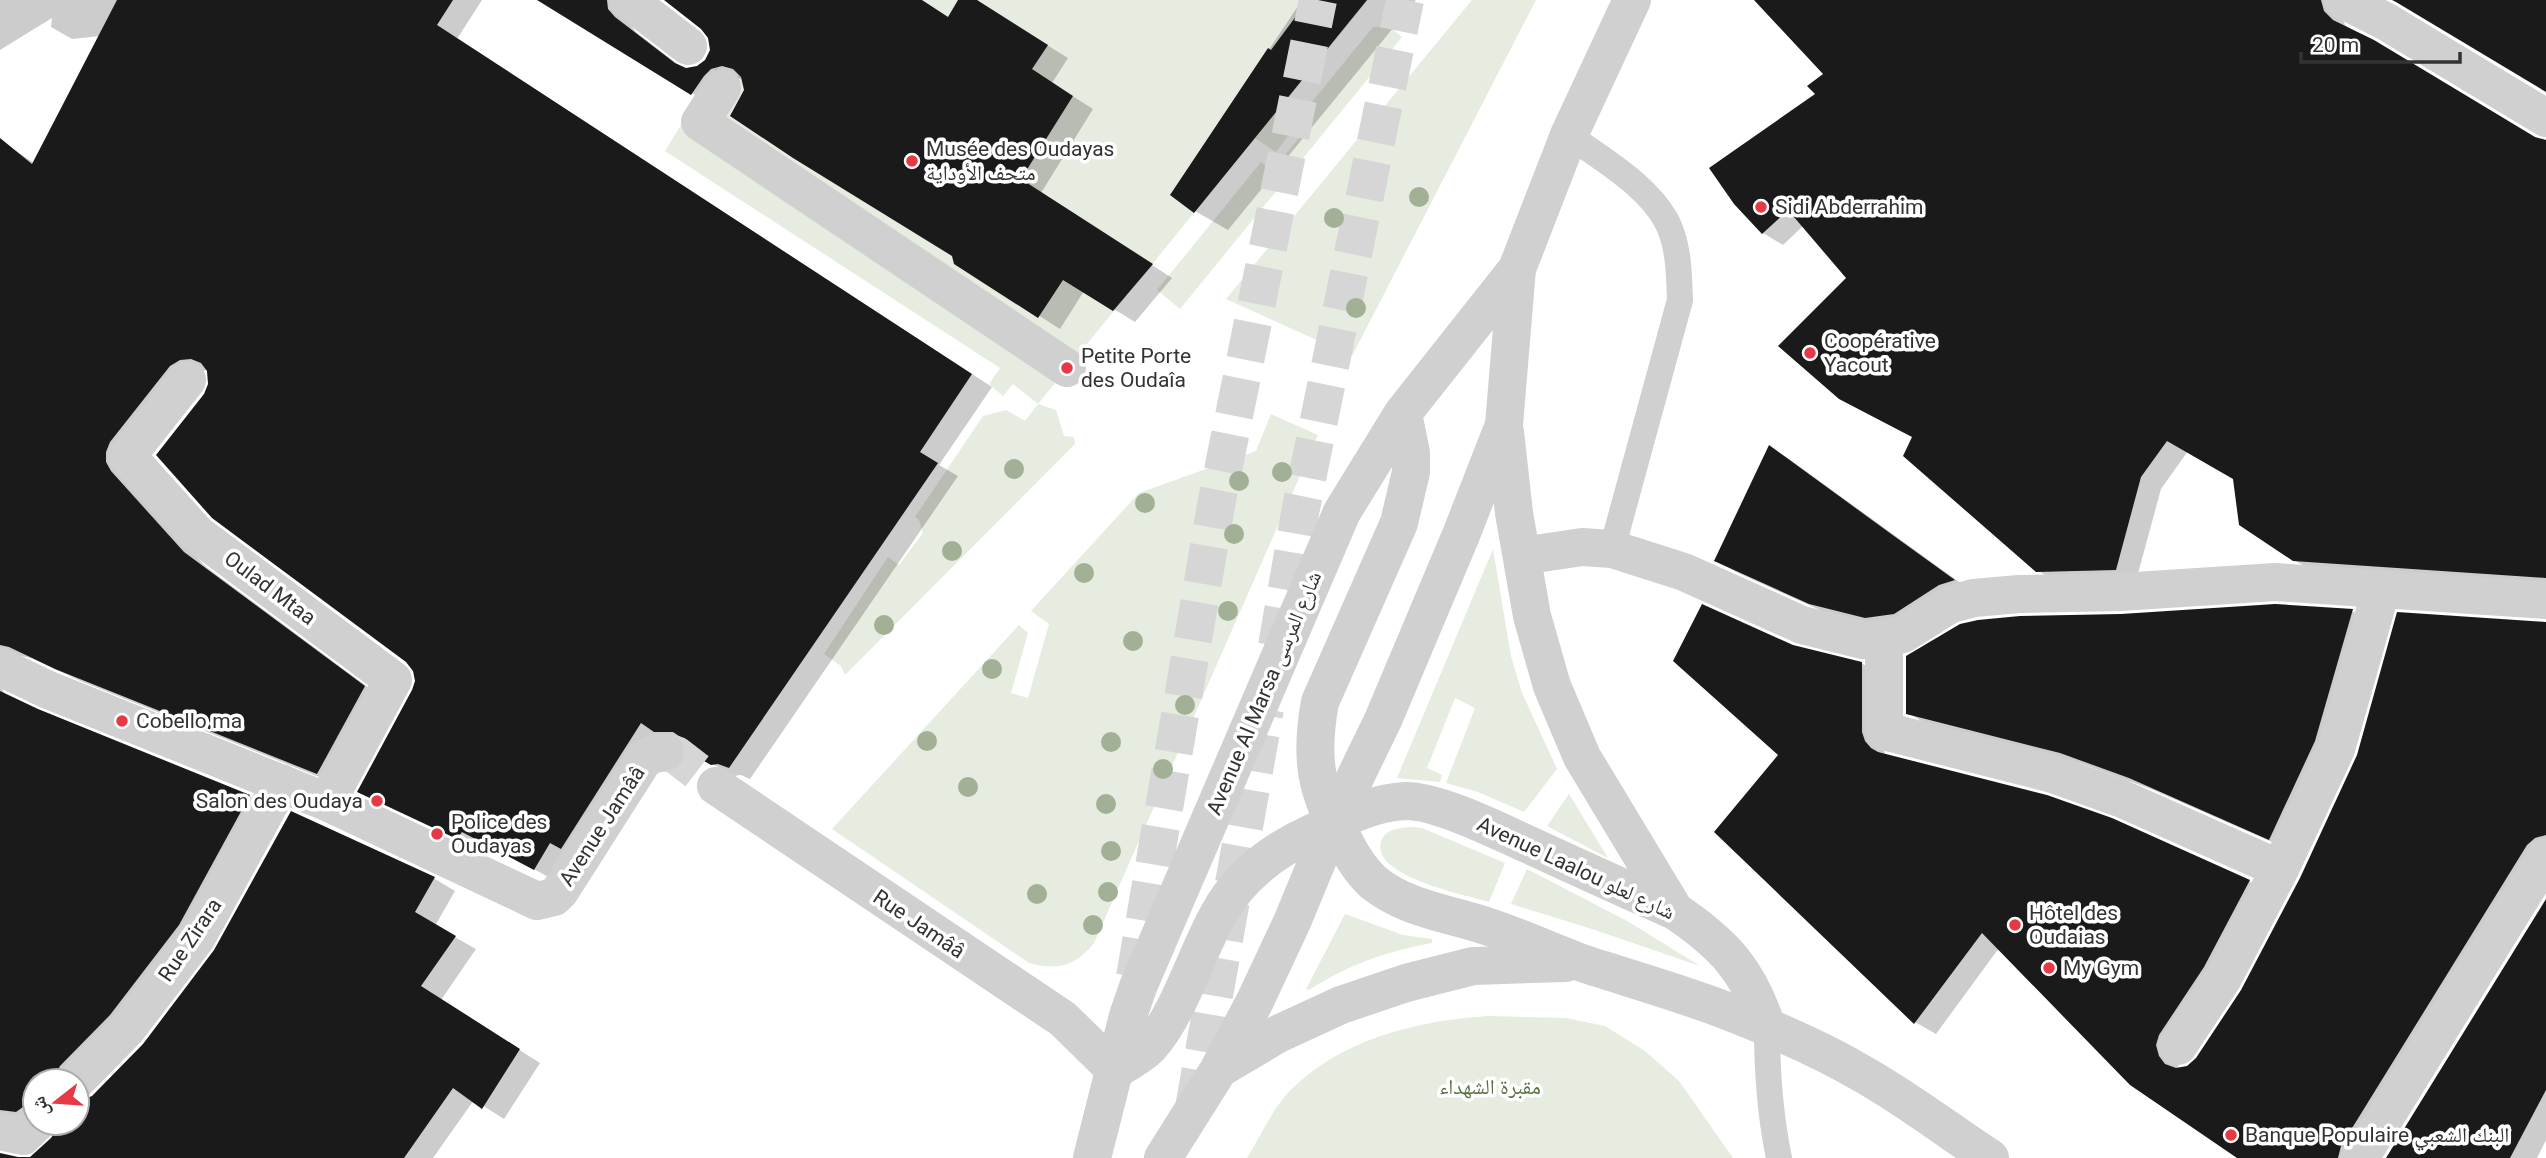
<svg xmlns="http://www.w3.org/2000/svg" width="2546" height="1158" font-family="Roboto,'Noto Naskh Arabic',sans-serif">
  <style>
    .green { fill: #e6ecdf }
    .shadow { fill: #0003 }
    .building { fill: #1a1a1a }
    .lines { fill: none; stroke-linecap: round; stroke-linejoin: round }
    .pedestrian-tunnel { stroke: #d6d6d6; stroke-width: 38; stroke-dasharray: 38 19; stroke-linecap: butt }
    .primary-tunnel { stroke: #d6d6d6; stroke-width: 38; stroke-dasharray: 38 19; stroke-linecap: butt }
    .service { stroke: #d0d0d0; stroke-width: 26 }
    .pedestrian { stroke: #d0d0d0; stroke-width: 38 }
    .minor { stroke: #d0d0d0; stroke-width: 38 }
    .tertiary { stroke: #d0d0d0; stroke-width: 38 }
    .tree { fill: #a2b095 }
    .poi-dot { fill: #e63946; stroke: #fff; stroke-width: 2.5 }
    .labels { text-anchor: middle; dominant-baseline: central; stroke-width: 7; stroke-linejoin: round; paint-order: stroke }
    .poi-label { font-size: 21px; fill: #333; stroke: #fff; text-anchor: start }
    .street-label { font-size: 21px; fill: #333; stroke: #fff }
    .park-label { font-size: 21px; fill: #56703f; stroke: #fff }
  </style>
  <rect width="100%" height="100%" fill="#fff"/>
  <path class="green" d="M760 0H1368L1280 108 1297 124 1276 152 1255 138 1038 404 1056 410 1064 436 1074 437 1075 444 845 675 841 666 824 654 888 557 899 565 923 533 919 520 915 517 983 416 1006 410 1025 421 1038 404 1013 384 1003 396 989 384 1000 368 665 151 716 68 734 80 747 65Z
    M1472 0H1536L1352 356 1226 299Z
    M1388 26 1402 37 1180 309 1157 290 1261 162 1272 171 1312 122 1303 113 1373 27Z
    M1271 414 1318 435 1094 943C1076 966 1057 971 1029 963L832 829 1019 625 1028 633 1011 693 1028 698 1049 624 1031 611 1139 493 1256 451Z
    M1493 549 1511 656 1522 693 1557 769 1524 812 1478 792 1446 783 1475 708 1455 698 1427 768 1442 775 1440 782 1397 778Z
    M1569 794 1608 858 1547 826Z
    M1413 827 1422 828 1505 863 1489 902C1465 895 1371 876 1381 842 1385 828 1401 828 1413 827Z
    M1527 869 1629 922 1700 966 1592 929 1511 904Z
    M1345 914 1403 935 1432 939V943C1384 952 1350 964 1309 990L1306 989Z
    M1488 1016 1566 1018 1605 1026 1645 1051 1679 1081 1733 1158H1247C1259 1139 1272 1110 1287 1094 1339 1039 1416 1021 1488 1016Z"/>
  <path class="shadow" d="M0 0H482L457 39 992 387 939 465 958 476 750 779 741 775 734 776 688 750 685 743H677L556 881 483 842 479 850 360 791 417 681 415 670 206 394 210 384 208 370 201 371 131 484 205 566 385 700 339 785 78 680 32 658 20 656 0 676V147L4 143 34 163 100 36 72 39 51 27 52 18 0 50Z
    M541 0H631L629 23 636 32 685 70 698 68 706 61 711 50 710 36 703 27 667 0H921L949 18 960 0H974L1068 58 1052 83 1093 109 1041 193 1172 278 1135 322 1084 291 1060 329 956 263 953 255 746 90 743 78 733 80 713 106Z
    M1302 0H1416L1228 230 1195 211 1172 195Z
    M1756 0H2345L2341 13 2345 25 2350 30 2536 139 2546 142V587L2315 572 2294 560 2234 478 2188 451 2161 489 2136 581 2058 583 2037 570 1914 437 1848 278 1803 226 1783 245 1763 233 1826 75Z
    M1770 448 1789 459 1973 592 1902 628 1831 615 1736 572 1716 560Z
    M2352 611 2372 622 2290 850 2151 789 2082 764 1928 725 1908 713 2121 616Z
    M2546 623V860L2362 1158H2240L1999 948 1936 1034 1915 1022 1716 832 1780 755 1793 647 1861 663 1882 675V744L1885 754 2249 881 2269 893 2176 1058 2179 1069 2189 1067Z
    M0 685 6 696 249 796 270 808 77 1081H35V1123L0 1138Z
    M291 813 435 879 455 891 435 926 476 949 441 1000 540 1063 504 1119 474 1100 433 1158H30L40 1153 59 1128V1123H77V1103L93 1098 146 1043 218 949Z
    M2546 902V1140L2537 1158H2388Z"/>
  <path class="building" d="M117 0H453L437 25 972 374 920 452 938 463 729 768 718 764 711 765 686 751 682 738 673 732H654L641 723 561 849 550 843 534 870 462 832 457 839 357 792 412 690 415 681 413 671 406 662 212 518 156 455 204 394 208 384 207 371 201 363 191 359 180 360 170 366 110 442 106 452V462L111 471 184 552 365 686 317 774 55 669 9 647 0 645V138L32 164Z
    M537 0H607L608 9 615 17 675 63 686 68 697 66 705 60 710 50 708 38 701 29 664 0H922L948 17 958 0H977L1048 45 1032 69 1073 96 1021 179 1153 264 1113 311 1063 280 1038 318 954 264 952 256 793 158 730 116 744 90 741 77 733 69 722 66 711 69 704 76 691 95Z
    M1308 0H1367L1194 213 1170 195 1268 48 1271 50Z
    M1754 0H2321L2324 11 2333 20 2374 40 2535 137 2546 140V578L2293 561 2239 525 2233 479 2167 441 2141 477 2116 570 2036 572 1903 456 1912 437 1839 399 1778 346 1846 278 1788 210 1762 234 1734 204 1709 168 1815 94 1807 86 1823 74Z
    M2392 0H2546V92L2396 2Z
    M1769 445 1894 536 1955 580 1939 585 1894 614 1865 618 1809 604 1714 561Z
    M1702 604 1793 645 1862 662V732L1865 741 1871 748 1878 752 2047 795 2112 818 2250 880 2204 967 2159 1035 2156 1045 2159 1056 2165 1064 2176 1068 2187 1066 2196 1058 2241 990 2300 878 2357 755 2397 612 2546 622V835L2535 838 2527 845 2341 1146 2338 1158H2237L2130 1085 1982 933 1914 1024 1714 832 1778 755 1673 661Z
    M2275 604 2353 609 2315 741 2269 840 2129 778 2060 753 1906 714V656L1960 624 1978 620 2020 616 2121 614Z
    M0 691 38 709 250 795 179 925 110 1015 60 1066 55 1075V1081H35V1102H30L16 1112 0 1110Z
    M291 811 435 877 415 912 456 936 421 986 520 1049 482 1109 453 1088 404 1158H0V1153L18 1157H30L51 1138 57 1129V1123H77V1102L92 1096 143 1044 214 950Z
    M2546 899V1090L2510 1158H2386Z"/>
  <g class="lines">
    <path class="pedestrian-tunnel" d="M665 752 676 755 716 786"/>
    <path class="primary-tunnel" d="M1277 646 1300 513 1405 0
      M1135 977 1217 500 1318 0
      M1194 1108 1265 709"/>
    <path class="service" d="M1569 135C1602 160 1645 183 1666 220 1679 244 1679 274 1680 300L1612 549
      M1767 1027C1767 1071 1770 1115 1779 1158"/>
    <path class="pedestrian" d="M628 0 688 46
      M2343 0 2385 21 2546 118
      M722 88 700 122 1067 368
      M187 380 127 456 197 534 393 680 327 802
      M1884 639V731L2053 774 2120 798 2280 869
      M0 667 46 689 327 802 537 901 554 897 560 891 644 759 654 754 665 752
      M2178 1046 2223 978 2280 869 2336 749 2381 590
      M76 1081 127 1029 197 937 281 783
      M0 1131 23 1136 36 1123
      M2360 1158 2546 857"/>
    <path class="minor" d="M1522 556 1582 547 1612 549 1684 572 1802 625 1863 640 1884 639 1903 634 1951 604 1974 598 2019 594 2120 592 2275 582 2546 600
      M716 786 1063 1019 1115 1070"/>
    <path class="tertiary" d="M1403 413 1411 453V472L1399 523 1320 702C1310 757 1315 791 1343 839 1351 855 1360 870 1373 882 1406 909 1447 913 1486 926 1520 937 1552 952 1585 964 1631 979 1677 992 1722 1009 1769 1027 1817 1047 1861 1073 1906 1098 1947 1130 1990 1158
      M1505 432 1514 513 1532 616 1552 686 1582 757 1675 911
      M1219 1069 1278 1034 1341 1005 1406 983 1473 966 1566 963
      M1115 1070C1127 1063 1140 1056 1150 1046 1179 1014 1196 954 1218 915 1239 876 1272 851 1312 833 1341 819 1373 802 1406 801 1438 801 1496 830 1525 843 1575 866 1625 889 1675 911 1724 944 1748 970 1767 1027
      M1092 1158 1128 1016 1138 987 1342 512 1403 413 1517 269
      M1163 1158 1219 1069 1255 1001 1292 922 1333 823 1383 720 1461 535 1504 425 1517 269 1569 135 1632 0"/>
  </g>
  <g class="tree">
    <circle cx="1419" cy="197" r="10"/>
    <circle cx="1334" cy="218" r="10"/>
    <circle cx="1356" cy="308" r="10"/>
    <circle cx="1014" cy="469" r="10"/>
    <circle cx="1282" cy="472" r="10"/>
    <circle cx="1239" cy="481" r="10"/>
    <circle cx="1145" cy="503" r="10"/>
    <circle cx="1234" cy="534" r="10"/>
    <circle cx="952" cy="551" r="10"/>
    <circle cx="1084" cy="573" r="10"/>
    <circle cx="1228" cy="611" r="10"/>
    <circle cx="884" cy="625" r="10"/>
    <circle cx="1133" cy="641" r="10"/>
    <circle cx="992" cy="669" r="10"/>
    <circle cx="1185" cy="705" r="10"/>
    <circle cx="927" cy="741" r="10"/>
    <circle cx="1111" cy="742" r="10"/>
    <circle cx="1163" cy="769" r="10"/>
    <circle cx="968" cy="787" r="10"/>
    <circle cx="1106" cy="804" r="10"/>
    <circle cx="1111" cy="851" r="10"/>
    <circle cx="1108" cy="892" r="10"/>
    <circle cx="1037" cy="894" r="10"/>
    <circle cx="1093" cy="925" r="10"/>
  </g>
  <g class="poi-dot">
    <circle cx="912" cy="161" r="7"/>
    <circle cx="1761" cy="207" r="7"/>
    <circle cx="1810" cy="353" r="7"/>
    <circle cx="1067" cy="368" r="7"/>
    <circle cx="122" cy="721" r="7"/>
    <circle cx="377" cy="801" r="7"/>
    <circle cx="437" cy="834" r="7"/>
    <circle cx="2015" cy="925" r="7"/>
    <circle cx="2049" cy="968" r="7"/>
    <circle cx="2231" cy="1135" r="7"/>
  </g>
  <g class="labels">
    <g class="poi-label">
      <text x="926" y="149">Musée des Oudayas<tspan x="926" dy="24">متحف الأوداية</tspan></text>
      <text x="1775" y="207">Sidi Abderrahim</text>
      <text x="1824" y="341">Coopérative<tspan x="1824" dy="24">Yacout</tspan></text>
      <text x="1081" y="356">Petite Porte<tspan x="1081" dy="24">des Oudaîa</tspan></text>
      <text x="136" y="721">Cobello.ma</text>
      <text x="363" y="801" text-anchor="end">Salon des Oudaya</text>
      <text x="451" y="822">Police des<tspan x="451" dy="24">Oudayas</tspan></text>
      <text x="2029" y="913">Hôtel des<tspan x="2029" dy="24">Oudaias</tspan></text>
      <text x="2063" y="968">My Gym</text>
      <text x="2245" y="1135">Banque Populaire البنك الشعبي</text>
    </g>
    <g class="street-label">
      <text transform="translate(270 588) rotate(37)">Oulad Mtaa</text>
      <text transform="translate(1264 693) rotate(-67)">Avenue Al Marsa شارع المرسى</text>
      <text transform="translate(602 826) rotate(-57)">Avenue Jamââ</text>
      <text transform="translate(1576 868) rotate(25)">Avenue Laalou شارع لعلو</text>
      <text transform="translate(919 924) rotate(34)">Rue Jamââ</text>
      <text transform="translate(190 940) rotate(-56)">Rue Zirara</text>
    </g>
    <g class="park-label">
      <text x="1490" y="1087">مقبرة الشهداء</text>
    </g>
  </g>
  <g transform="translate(56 1102) rotate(253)"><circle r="33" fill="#ffffff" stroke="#adadad" stroke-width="2"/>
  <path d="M0-5L12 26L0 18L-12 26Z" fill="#e63946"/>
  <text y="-10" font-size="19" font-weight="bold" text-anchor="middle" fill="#333333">ش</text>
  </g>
  <path d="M2301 52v10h159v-10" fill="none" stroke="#333333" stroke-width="3.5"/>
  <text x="2312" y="52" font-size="21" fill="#333333" stroke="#ffffff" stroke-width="5" paint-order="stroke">20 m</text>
</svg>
